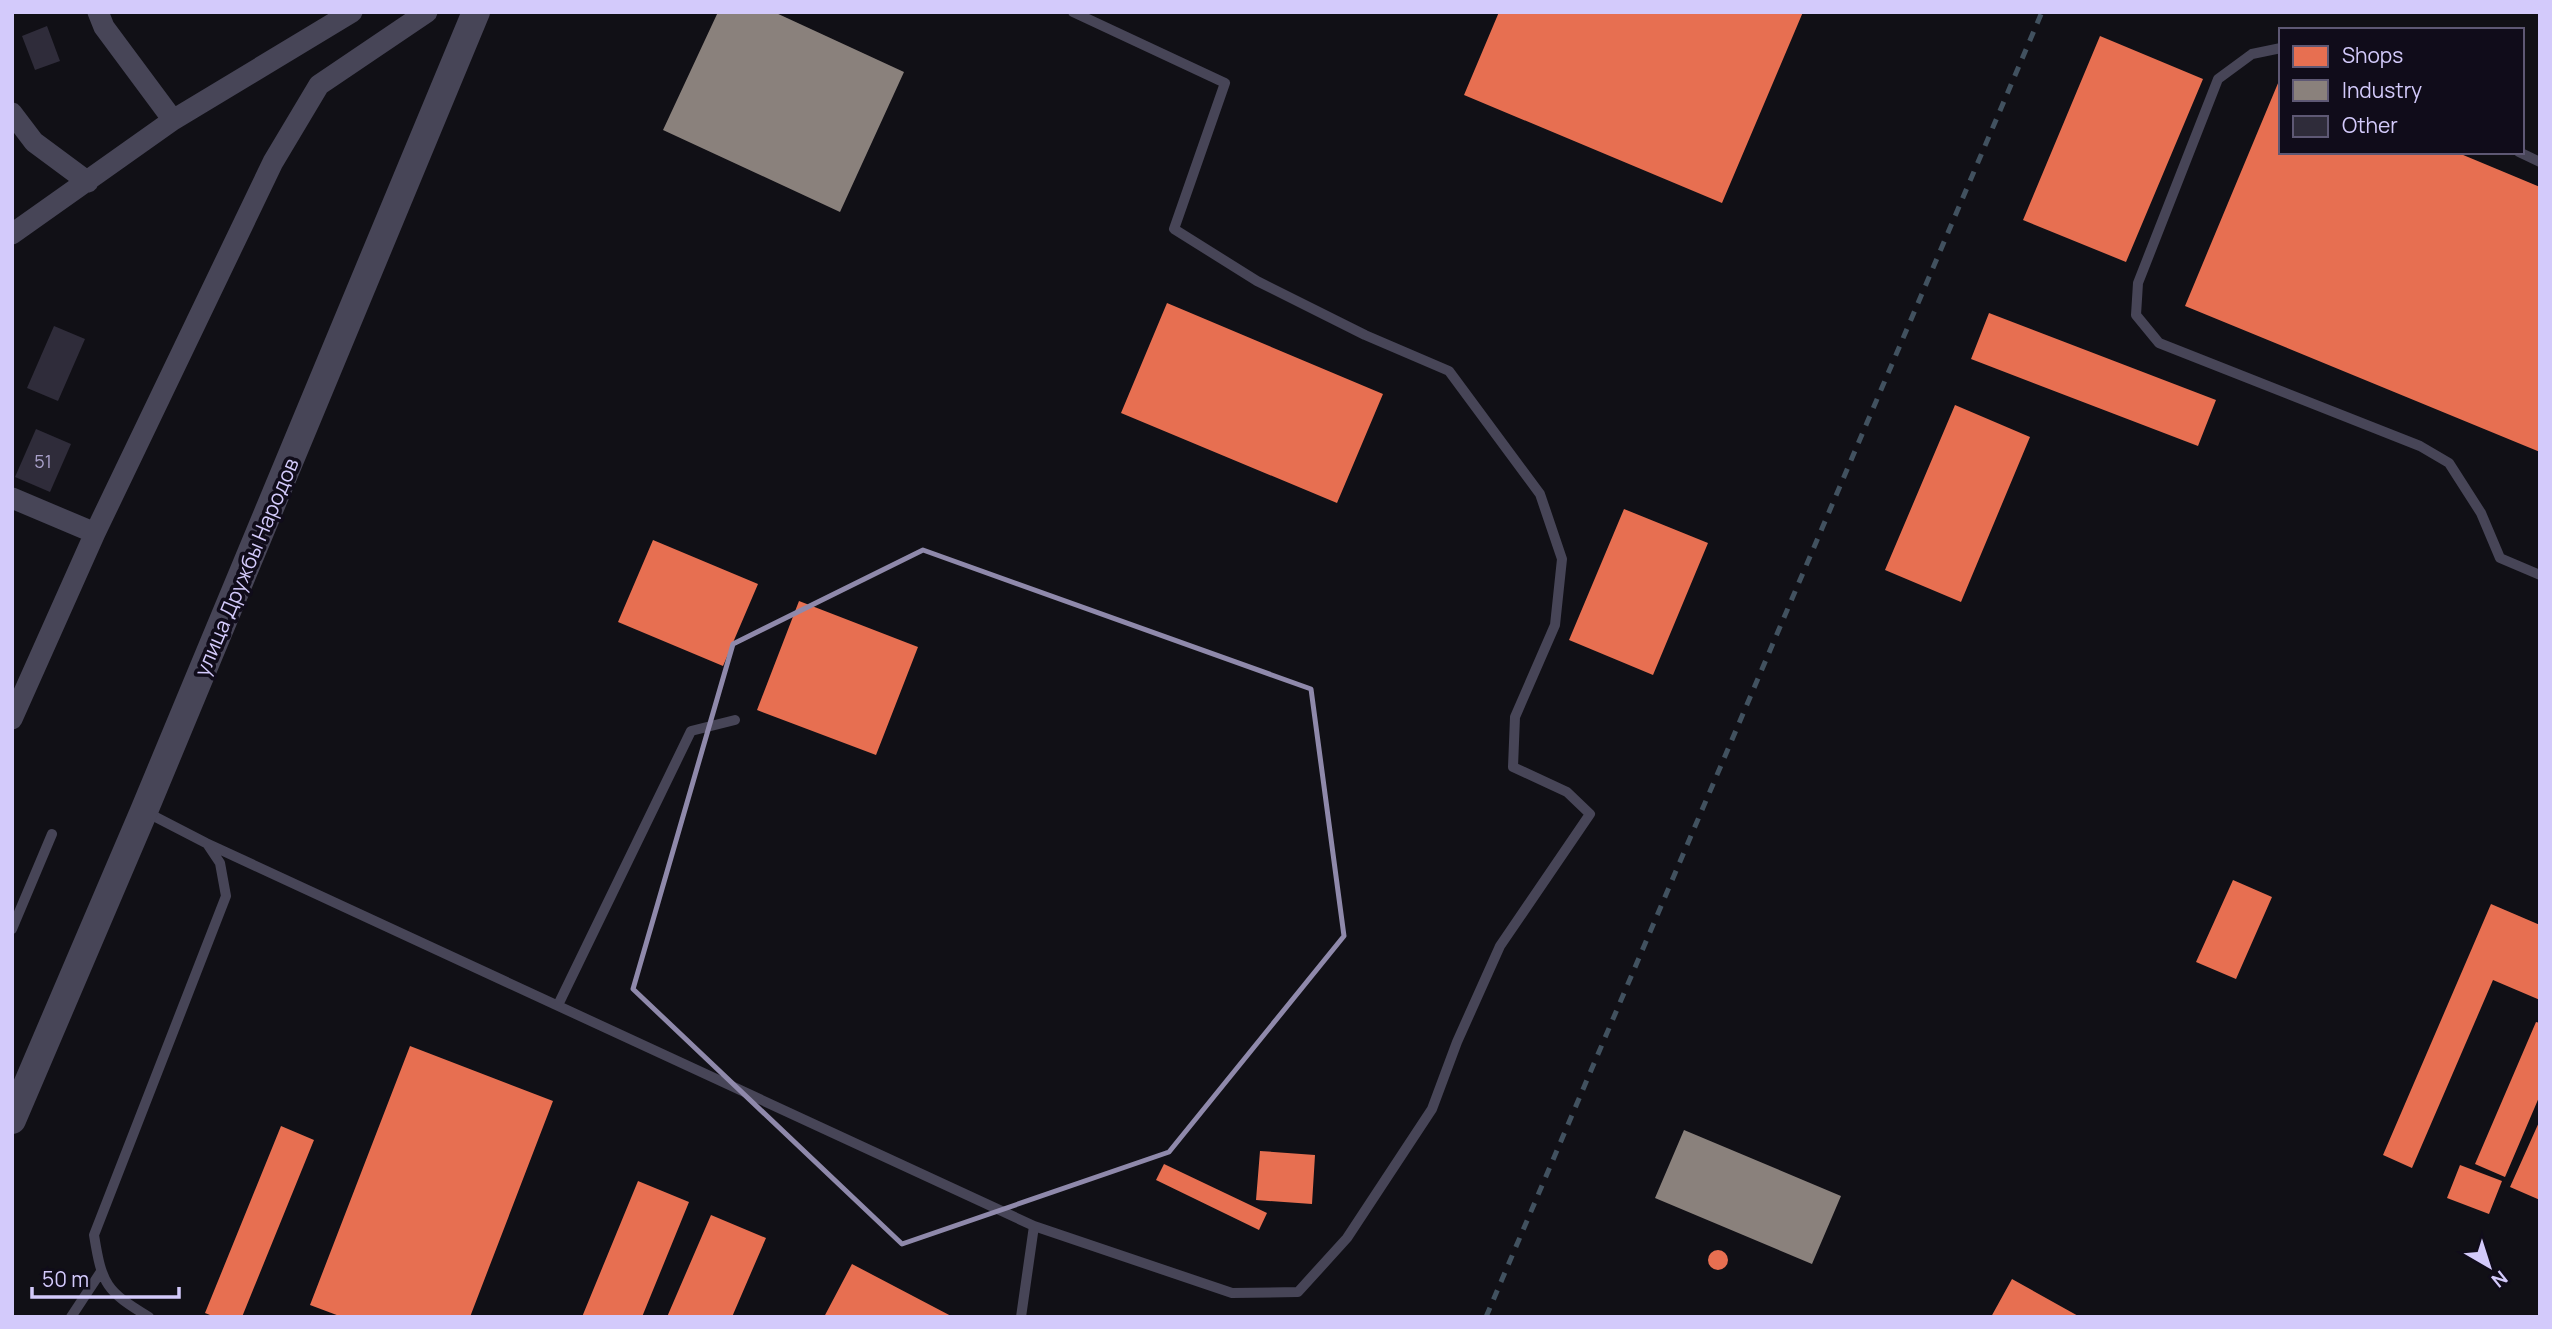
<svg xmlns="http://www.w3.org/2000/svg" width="2552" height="1329" font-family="Manrope,sans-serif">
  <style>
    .shops { fill: #e76f51 }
    .industry { fill: #8a817c }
    .building { fill: #2f2c3a }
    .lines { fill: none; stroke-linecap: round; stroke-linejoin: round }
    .service { stroke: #474557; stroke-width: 10 }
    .minor { stroke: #474557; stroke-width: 21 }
    .tertiary { stroke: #474557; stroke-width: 28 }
    .rail { stroke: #41515f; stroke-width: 5; stroke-dasharray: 10 9; stroke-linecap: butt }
    .marked { fill: none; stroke: #8f89ab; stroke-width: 5; stroke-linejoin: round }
    .labels { text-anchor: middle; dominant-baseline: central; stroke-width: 7; stroke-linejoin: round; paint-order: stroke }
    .number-label { font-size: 18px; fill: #aaa2cb }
    .street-label { font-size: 21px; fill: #d3cafb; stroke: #100c1a }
  </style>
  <rect width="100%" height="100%" fill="#111016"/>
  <path class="shops" d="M1499 12H1803L1722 203 1464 95Z
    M2100 36 2203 79 2126 262 2023 220Z
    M2281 76V152H2456L2540 187V452L2185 306Z
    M1167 303 1383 394 1337 503 1121 413Z
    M1989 313 2216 400 2198 446 1971 359Z
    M1955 405 2030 437 1961 602 1885 570Z
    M1624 509 1708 543 1653 675 1569 640Z
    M653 540 758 584 723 666 618 622Z
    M799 601 918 647 876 755 757 710Z
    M2233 880 2272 897 2236 979 2196 962Z
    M2491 904 2540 925V1000L2493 980 2412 1168 2383 1155Z
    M2536 1022 2540 1023V1095L2505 1177 2475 1164Z
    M410 1046 553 1101 470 1317H342L310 1305Z
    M2540 1120V1200L2510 1187Z
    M281 1126 314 1140 242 1317H215L205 1313Z
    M1260 1151 1315 1155 1312 1204 1256 1200Z
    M1164 1164 1267 1213 1259 1230 1156 1180Z
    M2460 1165 2502 1181 2489 1214 2447 1198Z
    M638 1181 689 1202 642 1317H582Z
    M711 1215 766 1238 732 1317H667Z
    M1708 1260a10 10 0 1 1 20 0a10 10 0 1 1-20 0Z
    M852 1264 953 1317H824Z
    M2012 1279 2080 1317H1991Z"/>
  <path class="industry" d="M718 12H774L904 72 840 212 663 130Z
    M1684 1130 1841 1196 1812 1264 1655 1198Z"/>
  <path class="building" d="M47 26 60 61 35 70 22 36Z
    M54 326 85 339 58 401 27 388Z
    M36 429 71 444 50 492 15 477Z"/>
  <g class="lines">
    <path class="service" d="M2281 48 2252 54 2218 79 2138 283 2136 315 2159 343 2420 446 2449 463 2481 513 2500 558 2540 575
      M2519 152 2540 162
      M144 811 206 843 1034 1226 1021 1317
      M12 929 52 834
      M558 1005 691 731 735 720
      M1034 1226 1232 1293 1298 1292 1347 1238 1432 1109 1457 1042 1500 946 1590 814 1567 792 1513 767 1515 717 1555 625 1562 559 1540 494 1449 371 1365 335 1257 281 1174 229 1225 83 1073 12
      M71 1317 100 1273
      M149 1317C106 1291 102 1285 94 1235L226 896 220 863 208 845"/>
    <path class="minor" d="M98 12 104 27 173 120
      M12 113 34 142 88 182
      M12 234 173 120 352 12
      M12 498 95 533
      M12 719 95 533 273 162 319 85 427 12"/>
    <path class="tertiary" d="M12 1120 144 811 476 12"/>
    <path class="rail" d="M1486 1317 2042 12"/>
  </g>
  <path class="marked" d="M923 550 1311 689 1344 936 1169 1152 902 1244 633 989 733 644Z"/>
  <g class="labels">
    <g class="number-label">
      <text x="43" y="461">51</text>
    </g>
    <g class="street-label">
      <text transform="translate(246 567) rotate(-67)">улица Дружбы Народов</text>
    </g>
  </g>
  <rect width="2552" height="1329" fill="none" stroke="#d3cafb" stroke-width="28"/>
  <rect x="2279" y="28" width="245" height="126" fill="#100c1a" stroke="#5e5874" stroke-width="2"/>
  <rect x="2293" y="46" width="35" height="21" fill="#e76f51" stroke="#5e5874" stroke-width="2"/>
  <text x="2342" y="63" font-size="21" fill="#d3cafb">Shops</text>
  <rect x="2293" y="80" width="35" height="21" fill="#8a817c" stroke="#5e5874" stroke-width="2"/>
  <text x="2342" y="98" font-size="21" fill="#d3cafb">Industry</text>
  <rect x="2293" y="116" width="35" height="21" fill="#2f2c3a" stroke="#5e5874" stroke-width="2"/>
  <text x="2342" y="133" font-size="21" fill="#d3cafb">Other</text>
  <g transform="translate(2489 1266) rotate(141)" stroke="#100c1a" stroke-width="5" paint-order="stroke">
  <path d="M0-5L12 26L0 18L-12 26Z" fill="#d3cafb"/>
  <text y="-10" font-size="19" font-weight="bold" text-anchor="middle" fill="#d3cafb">N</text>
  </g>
  <path d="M32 1287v10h147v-10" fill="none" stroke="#d3cafb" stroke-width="3.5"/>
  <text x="42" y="1287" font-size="21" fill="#d3cafb" stroke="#100c1a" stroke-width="5" paint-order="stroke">50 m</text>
</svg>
